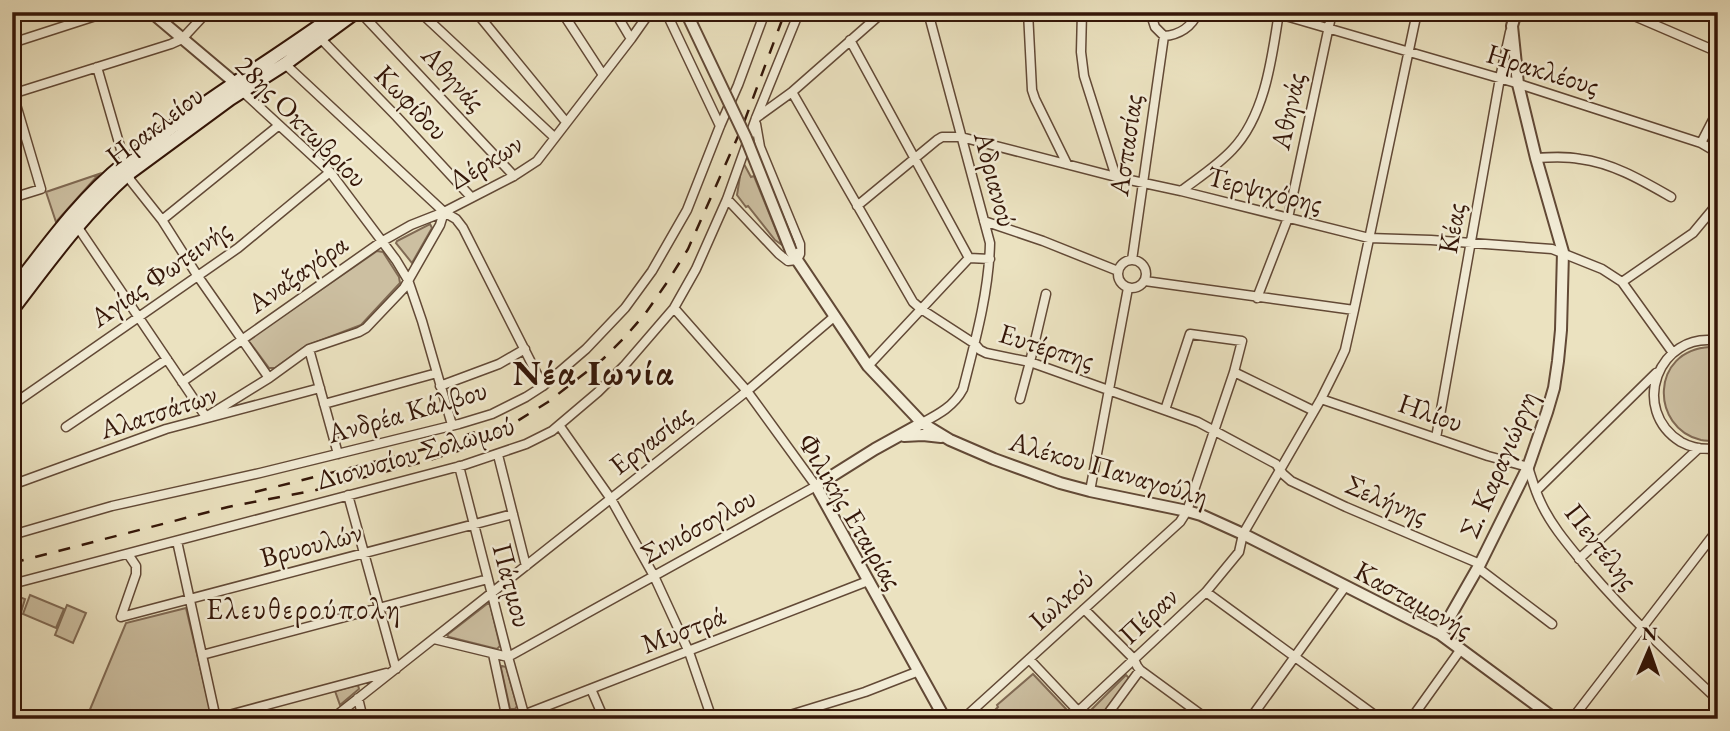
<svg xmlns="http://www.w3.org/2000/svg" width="1730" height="731" font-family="'EB Garamond',serif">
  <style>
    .green { fill: #ccbfa1; stroke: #806a54; stroke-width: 2 }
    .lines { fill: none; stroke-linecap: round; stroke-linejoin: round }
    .minor-casing { stroke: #624936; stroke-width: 11 }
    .tertiary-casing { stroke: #624936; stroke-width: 14 }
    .secondary-casing { stroke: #341608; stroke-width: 16 }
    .minor { stroke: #f2ecd6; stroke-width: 8 }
    .tertiary { stroke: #f2ecd6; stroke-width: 10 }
    .secondary { stroke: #f2ecd6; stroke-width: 12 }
    .rail { stroke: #341608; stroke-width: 2.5; stroke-dasharray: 12 12; stroke-linecap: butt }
    .tertiary-bridge-casing { stroke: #624936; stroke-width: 14; stroke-linecap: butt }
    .tertiary-bridge { stroke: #f2ecd6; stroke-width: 10 }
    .labels { text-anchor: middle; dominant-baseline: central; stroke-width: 5; stroke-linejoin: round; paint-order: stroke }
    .street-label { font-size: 28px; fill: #341608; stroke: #f2ecd6 }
    .neighbourhood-label { font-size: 30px; letter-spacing: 2px; fill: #341608; stroke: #f2ecd6 }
    .district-label { font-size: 35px; font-weight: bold; letter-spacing: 2px; fill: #341608; stroke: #f2ecd6 }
  </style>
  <rect width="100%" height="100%" fill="#ebe2c0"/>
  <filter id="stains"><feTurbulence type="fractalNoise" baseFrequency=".00286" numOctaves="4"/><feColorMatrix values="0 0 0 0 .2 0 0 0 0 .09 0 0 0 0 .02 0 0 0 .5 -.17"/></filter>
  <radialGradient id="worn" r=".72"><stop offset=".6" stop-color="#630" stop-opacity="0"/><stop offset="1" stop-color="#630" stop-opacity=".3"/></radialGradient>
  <path class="green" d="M742 164H744L751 177 754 176 782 245 775 240 748 206 746 207 737 195Z
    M99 174 56 222 46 192Z
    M430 224 432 228 412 263 396 243 397 241Z
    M377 251 383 252 399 277 400 283 361 325 306 346 275 368H269L248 340Z
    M1710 347 1718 348V441C1713 441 1706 441 1701 440 1650 428 1650 350 1710 347Z
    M14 595 25 599 19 619 12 617V602Z
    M30 595 64 609 56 628 23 614Z
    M487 604H490L500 646 497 649 449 637 447 635Z
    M67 605 86 613 73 643 55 635Z
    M186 608 211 713 208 719H86L126 623Z
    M502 666 506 667 517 706 515 709H510L501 668Z
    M1033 674 1068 711 1061 719H986L998 707 997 705Z
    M1126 675 1129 678 1099 719H1082Z
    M358 685 359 689 340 705 335 691Z"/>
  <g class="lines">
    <g class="minor-casing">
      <path id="minor" d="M360 12 514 176
        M420 12 554 137
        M476 12 566 122
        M562 12 603 75
        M615 12 631 39
        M666 12 720 126
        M1028 12 1032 90 1035 99 1067 164
        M1082 12 1081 52 1084 76 1116 177
        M1150 12 1155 27 1164 36C1179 35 1192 27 1198 12
        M1272 12 1516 83 1701 143 1718 153
        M1625 12 1718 52
        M320 38 397 117 471 197
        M850 40 969 258
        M12 43 108 12
        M285 64 444 212 456 219 463 228 543 386
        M97 67 128 174 131 181 162 220 197 275 269 378
        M241 90 330 172 396 260 408 280 422 321 452 425
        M12 91 41 189 12 198
        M792 92 913 302 921 309 975 344 980 350 986 353 1030 362 1198 422 1276 464 1283 474 1291 481 1346 507 1480 564
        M12 94 171 44 182 39 207 12
        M756 118 792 92 883 12
        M1701 143 1718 110
        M1536 158C1551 157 1566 156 1580 159 1613 163 1643 181 1671 197
        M1181 191C1198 178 1217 166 1232 150 1265 116 1272 58 1279 12
        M727 199 779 254 788 261 797 260 800 254V244L760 147 756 124
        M857 206 937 140 942 137H961L1116 177 1181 191 1369 238 1431 240 1552 249 1602 269 1622 282 1673 353
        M162 220 278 126
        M984 221 1043 241 1118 271
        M77 226 206 417 269 378 309 349 359 332 366 328 404 288 440 225 444 212
        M969 258 990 259
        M1118 274a14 14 0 1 1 28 0a14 14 0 1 1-28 0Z
        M1132 260 1164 36
        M1145 281 1354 310
        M1622 282 1693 233 1718 203
        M1257 298 1288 218 1332 12
        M1718 341C1658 331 1629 410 1681 442 1692 448 1705 450 1718 448
        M309 349 338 454
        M868 366 969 258
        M1234 372 1314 411
        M182 382 381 242 411 225 444 212 514 176 537 161 631 39 650 12
        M440 386 499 364 525 349
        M1020 399 1030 362 1046 294
        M1321 399 1488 456 1528 467C1532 479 1535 491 1541 503 1552 527 1571 548 1588 569 1628 616 1673 658 1718 700
        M324 404 437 373
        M12 405 238 248 330 172
        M922 423C939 414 954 406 963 389 975 342 989 292 990 243L928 12
        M559 425 611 499 654 576 689 652 712 719
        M66 427 167 359
        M1436 438 1500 78 1510 32
        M498 455 526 566
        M459 466 508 657 524 714
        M12 485 166 429 320 388
        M1090 491 1128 288
        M1536 491 1656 373
        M348 495 396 669
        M12 535 112 506 260 473 459 424 492 414 526 397 543 386 586 349 625 308 652 271 687 210 720 126 738 85 765 12
        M177 541 216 719
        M1579 559 1699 448
        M1478 568 1552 624
        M12 584 464 465 526 444 552 431 598 392 624 366 674 308 696 269 727 199 756 118 799 12
        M1206 592 1380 719
        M1084 609 1134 659 1137 666 1140 670 1207 719
        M121 617 513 514
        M121 617 136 574V566L128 554
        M434 639 508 657 816 486 747 391 674 308
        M493 654 507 719
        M202 655 488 579
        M1029 659 1078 711
        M591 689 604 719
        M358 698 363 719
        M214 719 386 673
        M332 719 747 391 835 316
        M513 719 868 581
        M777 719 865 692 919 671
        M963 719 1180 522 1187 511 1234 372 1242 341 1190 334 1165 410
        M1070 719 1206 592 1239 552 1243 534 1321 399 1339 363 1345 350 1354 310 1417 12
        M1104 719 1140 670
        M1250 719 1345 587
        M1411 719 1461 649
        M1572 719 1718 529"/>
    </g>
    <g class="tertiary-casing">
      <path id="tertiary" d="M151 12 234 82
        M791 251 868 366 922 423 950 440 994 459 1060 483 1090 491 1187 511 1201 515 1243 534 1440 634 1555 719
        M922 423 875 449 816 486 945 719
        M904 436 923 435 941 437
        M1440 634 1480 564 1528 467 1547 412 1554 388 1558 361 1561 330 1563 252 1536 158 1518 84 1512 26 1516 12"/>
    </g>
    <g class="secondary-casing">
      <path id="secondary" d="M12 291C47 246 80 199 125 163 192 108 268 63 339 12
        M12 310C48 263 83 214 128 174L230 99 285 64 356 12"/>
    </g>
    <use href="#minor" class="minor"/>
    <use href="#tertiary" class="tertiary"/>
    <use href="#secondary" class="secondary"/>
    <path class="rail" d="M255 492 425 449 481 430
      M12 563 228 507 316 490 430 460 464 449 493 436 548 402 603 359 624 338 645 314 668 281 688 249 743 125 785 12"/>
    <g class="tertiary-bridge-casing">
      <path id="tertiary-bridge" d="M686 12 746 138 791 251"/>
    </g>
    <use href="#tertiary-bridge" class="tertiary-bridge"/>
  </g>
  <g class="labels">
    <g class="street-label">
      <text transform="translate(1543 69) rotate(17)">Ηρακλέους</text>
      <text transform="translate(454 78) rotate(47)">Αθηνάς</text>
      <text transform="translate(412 102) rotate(46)">Κωφίδου</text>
      <text transform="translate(1287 111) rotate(-78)">Αθηνάς</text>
      <text transform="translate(302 121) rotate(45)">28ης Οκτωβρίου</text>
      <text transform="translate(154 125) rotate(-37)">Ηρακλείου</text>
      <text transform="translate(1125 145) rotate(-82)">Ασπασίας</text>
      <text transform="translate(485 161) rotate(-31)">Δέρκων</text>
      <text transform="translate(996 179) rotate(75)">Αδριανού</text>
      <text transform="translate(1265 189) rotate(14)">Τερψιχόρης</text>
      <text transform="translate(1451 228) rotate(-80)">Κέας</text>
      <text transform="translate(160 273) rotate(-35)">Αγίας Φωτεινής</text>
      <text transform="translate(297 273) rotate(-35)">Αναξαγόρα</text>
      <text transform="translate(1047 346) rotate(17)">Ευτέρπης</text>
      <text transform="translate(158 411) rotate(-18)">Αλατσάτων</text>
      <text transform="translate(407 411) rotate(-16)">Ανδρέα Κάλβου</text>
      <text transform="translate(1431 412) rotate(19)">Ηλίου</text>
      <text transform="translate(650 439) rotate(-38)">Εργασίας</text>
      <text transform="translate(415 452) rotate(-16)">Διονυσίου Σολωμού</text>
      <text transform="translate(1498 464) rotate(-67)">Σ. Καραγιώργη</text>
      <text transform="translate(1109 468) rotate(16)">Αλέκου Παναγούλη</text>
      <text transform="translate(1387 499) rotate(23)">Σελήνης</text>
      <text transform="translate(851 511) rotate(59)">Φιλικής Εταιρίας</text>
      <text transform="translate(698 525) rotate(-29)">Σινιόσογλου</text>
      <text transform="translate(311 544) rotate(-15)">Βρυουλών</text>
      <text transform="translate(1602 546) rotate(52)">Πεντέλης</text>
      <text transform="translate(513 585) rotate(75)">Πάτμου</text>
      <text transform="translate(1061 599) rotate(-42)">Ιωλκού</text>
      <text transform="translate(1414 599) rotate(29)">Κασταμονής</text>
      <text transform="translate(1148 615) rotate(-43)">Πέραν</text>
      <text transform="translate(683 629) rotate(-21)">Μυστρά</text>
    </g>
    <g class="neighbourhood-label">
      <text x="304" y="608">Ελευθερούπολη</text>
    </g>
    <g class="district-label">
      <text x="594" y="372">Νέα Ιωνία</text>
    </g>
  </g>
  <rect width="1730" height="731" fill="none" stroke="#ebe2c0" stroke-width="42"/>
  <rect x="14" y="14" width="1702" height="703" fill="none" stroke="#341608" stroke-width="3.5"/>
  <rect x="21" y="21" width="1688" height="689" fill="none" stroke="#341608" stroke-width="2"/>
  <g transform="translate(1649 650) rotate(2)" stroke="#f2ecd6" stroke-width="5" paint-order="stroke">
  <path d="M0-5L12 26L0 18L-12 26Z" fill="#341608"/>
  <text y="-10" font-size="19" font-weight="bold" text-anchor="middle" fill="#341608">N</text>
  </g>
  <rect width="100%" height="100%" filter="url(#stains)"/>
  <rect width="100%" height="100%" fill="url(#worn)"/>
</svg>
